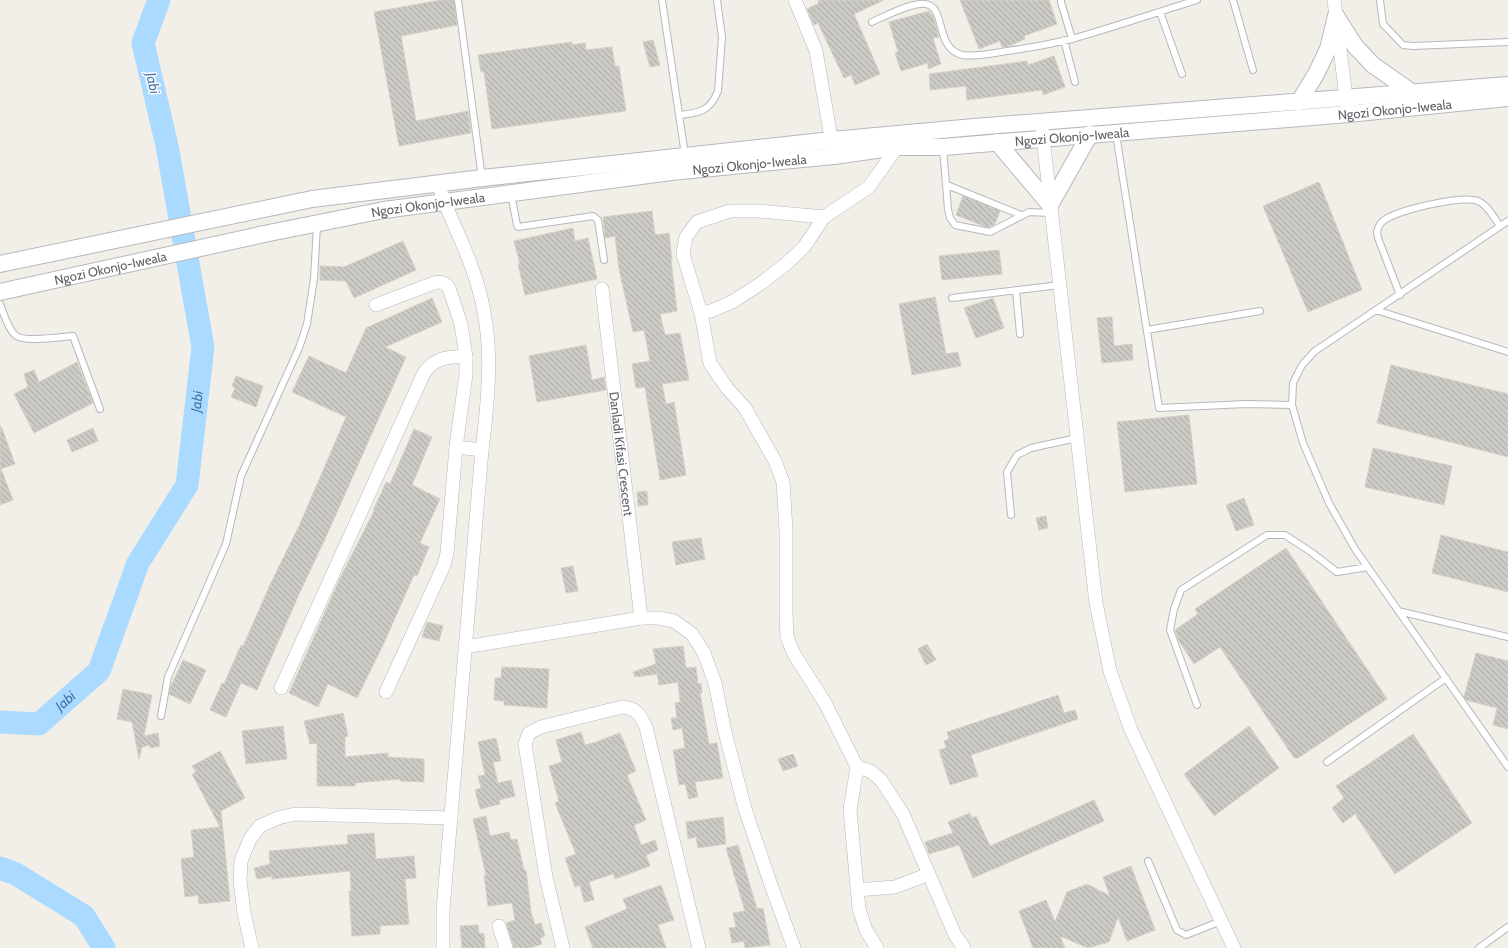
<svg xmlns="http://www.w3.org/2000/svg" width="1508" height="948" font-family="Cabin,sans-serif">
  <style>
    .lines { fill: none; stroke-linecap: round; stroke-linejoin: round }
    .river { stroke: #aadaff; stroke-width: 23 }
    .building { fill: url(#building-back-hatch); stroke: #d6d1c6 }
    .service-casing { stroke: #b5b8bc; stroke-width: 8 }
    .minor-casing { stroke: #b5b8bc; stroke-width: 14 }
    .tertiary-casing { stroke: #b5b8bc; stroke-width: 18 }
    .service { stroke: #fff; stroke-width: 6 }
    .minor { stroke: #fff; stroke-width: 13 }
    .tertiary { stroke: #fff; stroke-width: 16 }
    .labels { text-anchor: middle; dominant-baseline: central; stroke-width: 3; stroke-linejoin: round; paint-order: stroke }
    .street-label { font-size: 13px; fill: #5f6368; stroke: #fff }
    .water-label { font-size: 14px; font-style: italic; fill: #4174aa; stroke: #fff }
  </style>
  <defs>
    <pattern id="building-back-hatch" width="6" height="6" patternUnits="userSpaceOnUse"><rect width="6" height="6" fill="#cccac5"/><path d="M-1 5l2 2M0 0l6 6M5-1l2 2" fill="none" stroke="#a9a8a4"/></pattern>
  </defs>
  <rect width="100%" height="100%" fill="#f1efe8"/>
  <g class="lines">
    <g class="river">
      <path id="s1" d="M0 722 39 724 99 671 138 563 187 485 203 347 167 146 143 43 159 0"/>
      <path d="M0 868 16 874 84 916 104 948"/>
    </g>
  </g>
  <path class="building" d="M441 0H454L457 25 401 36 416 121 468 111 471 133 399 146 374 12Z
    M818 0H884L854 14 880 74 855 85 851 75 844 78 818 23 814 25 807 9 819 3Z
    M960 0H1049L1057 24 1024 36 1025 39 1007 47H1002L1000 41 979 49Z
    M929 11 933 16 939 37 933 38 941 64 928 69V63L901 71 895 53 898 52 889 22Z
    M653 40 660 65 650 67 643 42Z
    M572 42V45L585 43 586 50 612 47 615 66H619L626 111 492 129 484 72H481L478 55Z
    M1054 56 1065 87 1043 95 1042 90 967 100 966 86 930 90 929 74 1027 61 1028 65Z
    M1319 182 1362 290 1308 312 1263 206Z
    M963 196 1000 211 995 224 989 227H986L956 215Z
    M652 211 655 235 669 233 672 260H671L677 311 660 314 665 335 680 333 689 380 662 384 666 404 674 402 686 475 660 480 645 387 636 388 632 364 650 361 644 330 633 332 619 269 615 236 605 238 603 217Z
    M573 228 575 241 588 238 597 279 525 295 518 264H520L514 241Z
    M403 241 416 270 354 298 346 281 320 280V266L344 267Z
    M999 250 1002 274 942 280 939 256Z
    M935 297 946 354 958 352 961 366 912 375 899 304Z
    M432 298 442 322 385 347 406 357 325 539 300 592 257 690 241 683 226 717 210 710 222 683 224 684 241 645 243 646 270 585 299 526 346 417 292 392 309 356 346 373 366 328Z
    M993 298 1004 328 976 338 964 308Z
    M1112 317 1114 346 1132 344 1133 360 1102 363 1097 318Z
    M586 345 592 380 604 377 606 390 537 402 529 356Z
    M77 362 93 403 34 433 14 394 28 387 24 374 34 370 39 382Z
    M1391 365 1508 394V457L1377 423Z
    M236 376 263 386 256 407 231 397 235 388 232 386Z
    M1189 415 1197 484 1125 492 1117 422Z
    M0 426H1L15 464 1 469 13 500 0 505Z
    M93 428 98 441 72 452 67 440Z
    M414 429 432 437 412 485 440 499 420 543 429 547 417 576 414 575 384 643 357 698 328 684 318 707 289 693 341 576 374 511H373L386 482 390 484Z
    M1373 448 1452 466 1444 505 1365 487Z
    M647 491 648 505 638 506 637 492Z
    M1244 498 1254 525 1236 531 1226 505Z
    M1046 516 1048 528 1039 530 1036 518Z
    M1441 535 1508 552V592L1432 573Z
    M701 538 705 559 676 565 672 542Z
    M1286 548 1387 699 1298 758H1294L1220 647 1194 664 1179 641 1175 630 1198 614 1195 609Z
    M573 566 578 591 566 593 561 568Z
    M427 622 443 626 439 641 422 637Z
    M927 644 936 660 926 665 918 649Z
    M683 646 686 668 696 667 698 684 701 683 702 693H700L709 744 717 743 723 778 695 782 698 797 689 799 685 784 679 785 673 750 685 748 682 728 673 730 671 718H677L675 703 680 702 678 682 659 685 657 674 635 677 633 672 656 664 653 649Z
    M1476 653 1508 661V729L1493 725 1497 708 1466 700 1464 697Z
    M183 660 206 670 190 704 169 694 171 686Z
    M502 667 549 669 547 708 504 705V701L494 700 495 678H501Z
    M123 689 152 695 144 736 158 733 160 746 150 748V745L142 747 139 759 132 722 117 719Z
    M1058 695 1064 713 1075 710 1078 719 971 755 978 776 950 785 939 750 946 748 944 741 949 739 947 732Z
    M343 713 348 736 345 737V757L388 753V757L424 759V782L400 781V779L355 783V786H317V743L310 744 304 721Z
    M283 726 287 759 246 764 242 731Z
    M1249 726 1279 768 1214 816 1184 774Z
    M581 732 585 745 593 743 620 733 636 771 627 775 646 820 634 825 641 845 655 840 658 850 646 855 650 866 615 879 613 874 589 882 594 900 584 902 580 885 575 887 565 858 576 854 555 803 559 801 549 766 562 762 556 740Z
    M1413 734 1472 823 1395 874 1355 814 1343 823 1332 808 1344 798 1336 786Z
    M496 738 501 761 493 762 498 783 511 780 515 796 499 800 500 804 480 809 475 790 481 788 478 776 485 775 478 742Z
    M220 751 245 798 221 811 230 901 199 904 198 895 185 897 181 859 194 857 191 830 220 827 192 774 196 772 192 766Z
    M793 754 798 766 783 771 778 759Z
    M1094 800 1104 821 973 878 959 845 929 854 925 842 953 833 948 822 970 813 972 818 976 816 990 846Z
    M486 816 490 836 509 832 511 840 517 839 524 870H526L531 912 535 925 541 923 545 936 540 938 542 944 529 948H514L506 923 515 920 512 903 488 906 484 875H486L473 819Z
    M723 817 726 844 698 848 696 837 688 839 686 822Z
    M374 833 376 859 414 856 416 878 405 879 409 924 380 926V934L352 936 349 891H351L350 871 272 879V876L257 879 254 868 270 864 269 851 348 844 347 835Z
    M738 845 757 909 763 908 770 945 745 948 744 941 732 943 729 928 736 927 733 913 745 911 726 848Z
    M1131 866 1155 930 1127 941 1118 917 1109 942 1088 948 1060 936 1065 948H1033L1019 911 1046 900 1055 922 1067 892 1087 884 1110 896 1103 877Z
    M661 885 674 920 658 925 666 948H593L585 927 627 909 623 899Z
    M478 925 479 933 484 934 485 948H462L460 926Z"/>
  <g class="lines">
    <g class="service-casing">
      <path id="service" d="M458 0 482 178
        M662 0 685 155
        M1061 0V2L1072 39
        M1233 0 1253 70
        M1380 0 1383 24 1403 45 1413 46 1508 42
        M1160 12 1182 74
        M872 22C887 15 904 6 920 4 949 1 932 47 962 55 972 57 996 53 1007 51 1029 48 1051 44 1072 39 1114 27 1155 13 1197 0
        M1064 40 1075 82
        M680 115C700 113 710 111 718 91L722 37 717 0
        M1116 134 1159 408 1246 404 1292 405
        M943 148 948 209 950 218 955 225 990 232 1029 212 1051 213
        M947 185 1021 215
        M511 194 517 225 518 227 593 216 598 220 604 260
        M1508 221 1315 351 1302 365 1293 383 1292 405 1303 443 1329 503 1355 549 1508 767
        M1016 290 1020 334
        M1400 295 1378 238 1377 232C1378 228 1379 224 1383 221 1396 210 1462 195 1478 201 1488 205 1494 218 1500 226
        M952 298 1060 285
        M0 304C4 314 7 327 15 335 23 343 61 337 73 336L100 409
        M1376 310 1508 352
        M1147 330 1260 311
        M1011 515 1007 472 1017 455 1031 448 1077 438
        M1398 611 1508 637
        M1197 705 1170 630 1174 609 1181 590 1267 535H1285L1311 552 1337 572 1368 567
        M161 716 168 677 226 544 241 476 299 348 307 324 314 279 317 225
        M1327 762 1446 678
        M1148 861 1177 930 1186 935 1221 921
        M1479 948 1508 927"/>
    </g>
    <g class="minor-casing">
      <g id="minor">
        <path d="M795 0 816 51 833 149"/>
        <path d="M1334 0 1348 114"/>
        <path d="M1042 129 1096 603 1110 671 1131 730 1234 948"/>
        <path d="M897 147 869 187 824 217 804 247 786 264 760 284 732 302 711 311 701 313 710 363 727 388 745 408 775 461 783 482 786 530V613L787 637 794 654 825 703 857 767 870 771 881 780 903 814 955 935 964 948"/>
        <path d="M438 183C447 213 462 239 472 268 495 330 490 386 482 450L443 910V948"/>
        <path id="s2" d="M602 289 641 618"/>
        <path d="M376 305 434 283C441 281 445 282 449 288L461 324 466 357V374L456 447 447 553 444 565 386 692"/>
        <path d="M701 313 683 254 686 237 697 222 730 211H759L824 217"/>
        <path d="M456 447 482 450"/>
        <path d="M465 647 641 618H658L674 621 692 634 704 653 715 683 725 732 745 809 771 885 794 948"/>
        <path d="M281 688 424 373C434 358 449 356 466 357"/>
        <path d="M857 767 850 810 859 909 866 930 877 948"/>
        <path d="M857 890 895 887 929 874"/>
        <path d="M499 926 506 948"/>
        <path d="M252 948 244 913 240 880 241 861 250 839 260 826 278 818 295 814 451 818"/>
        <path d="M563 948 546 877 525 744 529 733 541 727 622 707C637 708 640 715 646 727L699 948"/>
      </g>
    </g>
    <g class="tertiary-casing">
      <g id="tertiary">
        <path d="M1336 16 1355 46 1373 65 1413 93"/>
        <path d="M1299 102 1316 74 1328 49 1336 16"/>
        <path d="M997 142 1050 205 1090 134"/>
        <path d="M0 264 312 199 482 178 832 140 974 127 1508 85"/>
        <path id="s3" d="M0 292 269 233 384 210 671 172 834 156 897 147H943L1348 114 1508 98"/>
      </g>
    </g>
    <use href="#service" class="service"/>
    <use href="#minor" class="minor"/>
    <use href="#tertiary" class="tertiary"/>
  </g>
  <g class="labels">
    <g class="street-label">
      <text stroke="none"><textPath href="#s3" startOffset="1409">Ngozi Okonjo-Iweala</textPath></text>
      <text stroke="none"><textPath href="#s3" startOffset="1085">Ngozi Okonjo-Iweala</textPath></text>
      <text stroke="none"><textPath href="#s3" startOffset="761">Ngozi Okonjo-Iweala</textPath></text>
      <text stroke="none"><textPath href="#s3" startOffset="437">Ngozi Okonjo-Iweala</textPath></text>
      <text stroke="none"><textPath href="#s3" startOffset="113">Ngozi Okonjo-Iweala</textPath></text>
      <text stroke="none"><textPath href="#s2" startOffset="166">Danladi Kifasi Crescent</textPath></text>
    </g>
    <g class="water-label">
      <text transform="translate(153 83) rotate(77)">Jabi</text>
      <text stroke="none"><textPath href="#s1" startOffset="410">Jabi</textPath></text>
      <text stroke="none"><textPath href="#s1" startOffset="74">Jabi</textPath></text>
    </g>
  </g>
</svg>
